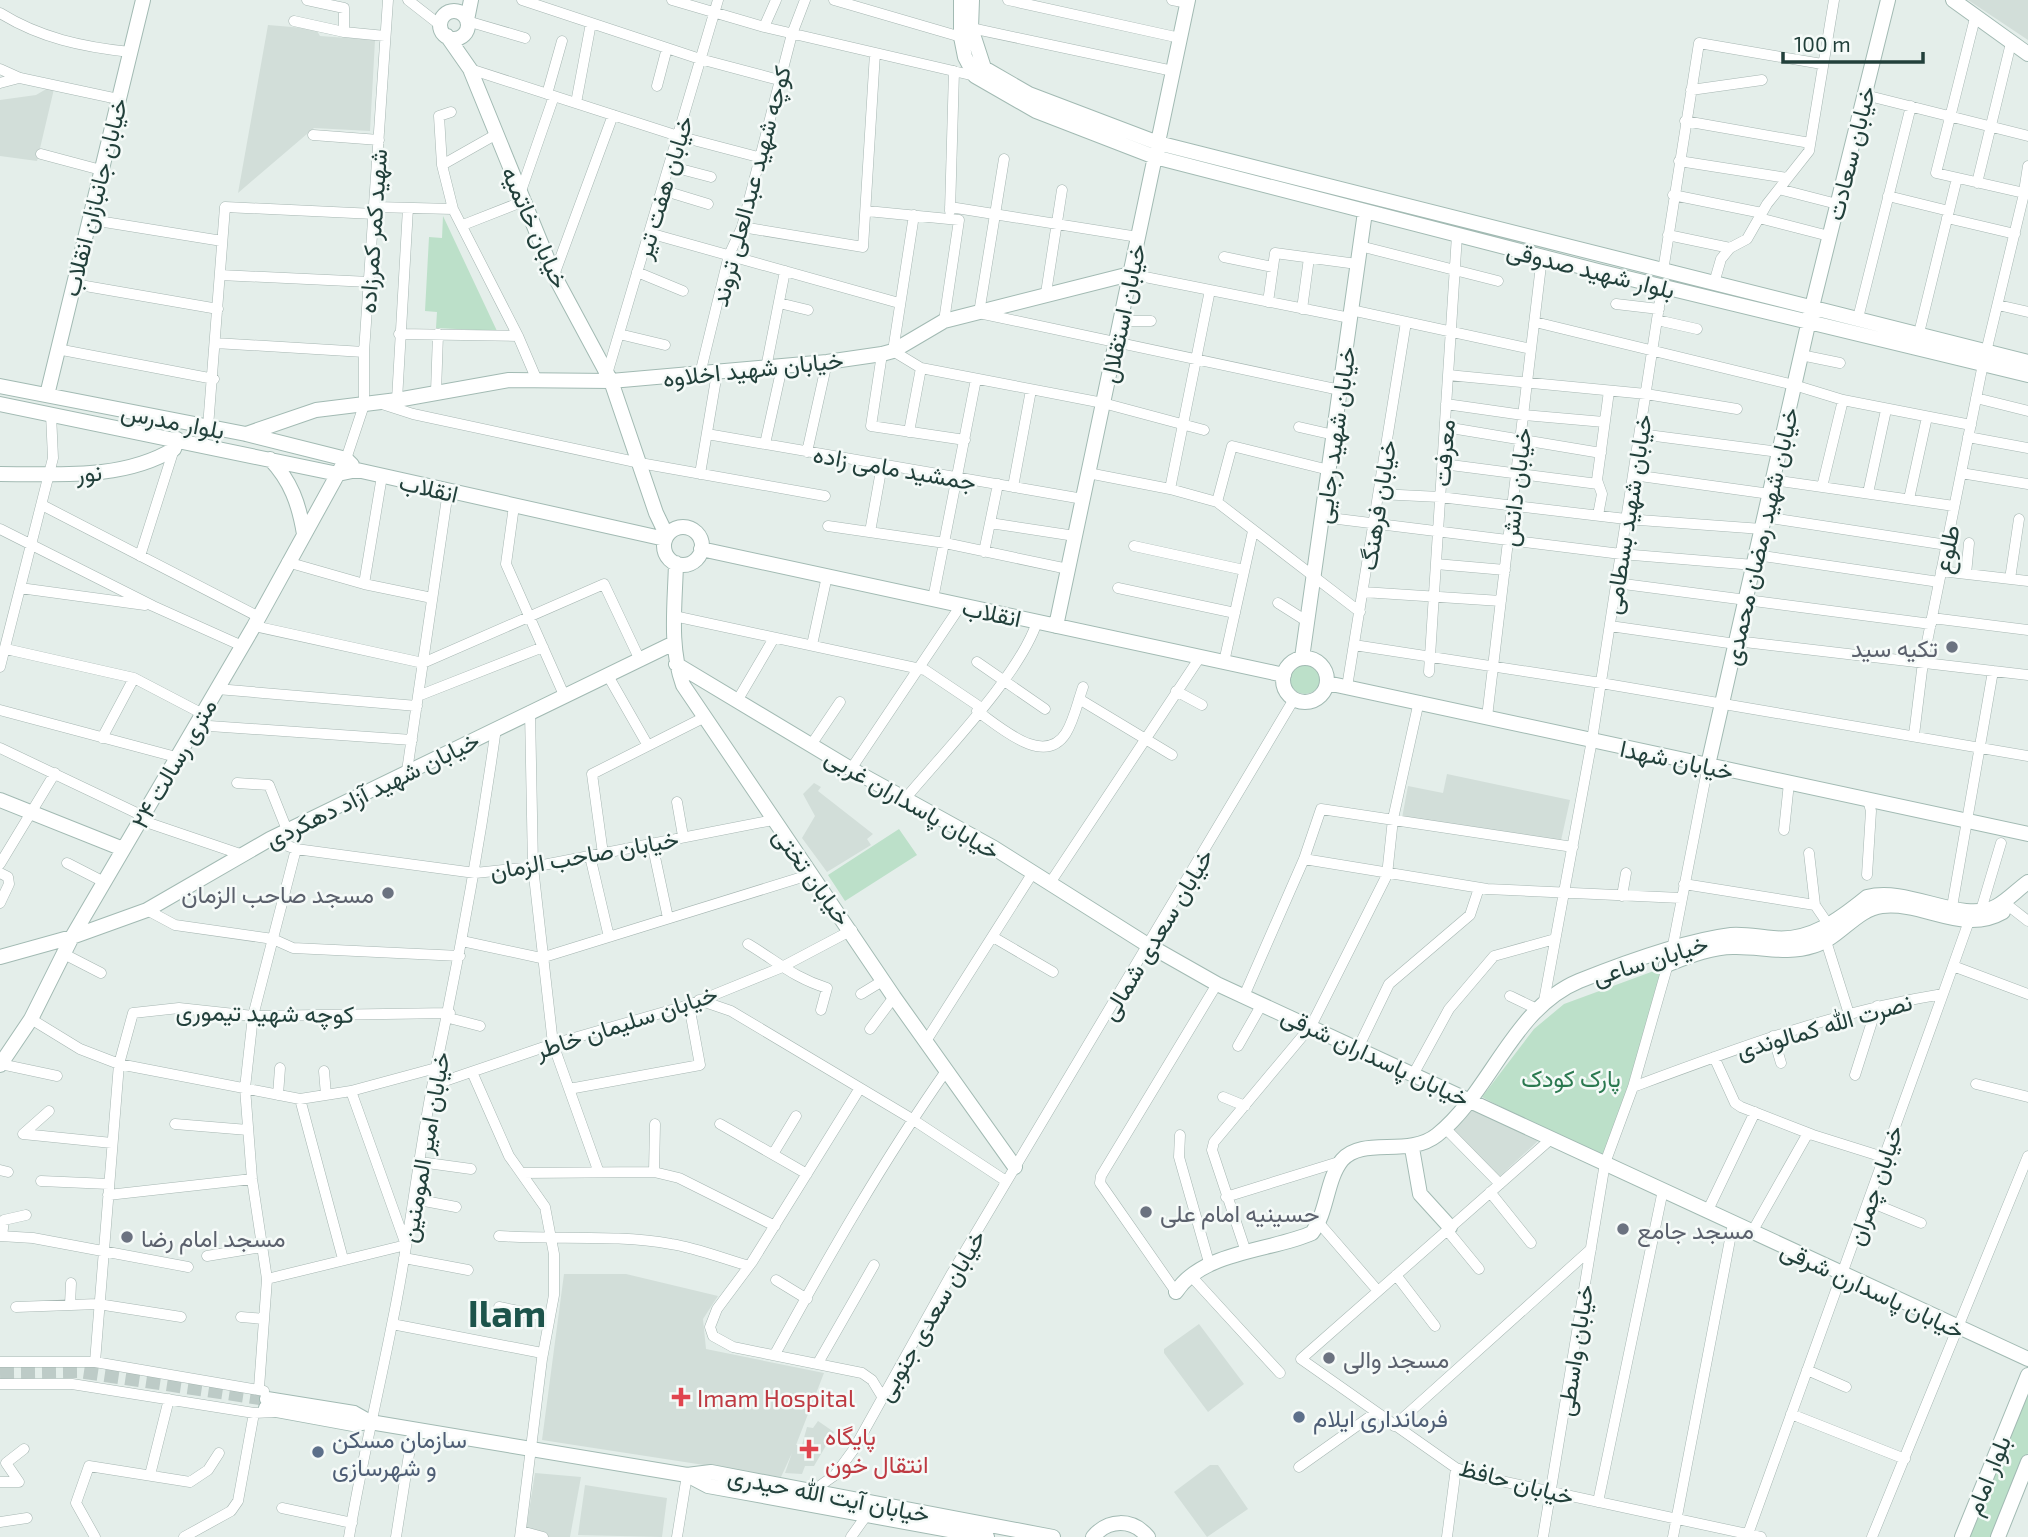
<svg xmlns="http://www.w3.org/2000/svg" width="2028" height="1537" font-family="'Exo 2',Vazirmatn,sans-serif">
  <style>
    .built { fill: #d2ded9 }
    .green { fill: #bce0c9 }
    .lines { fill: none; stroke-linecap: round; stroke-linejoin: round }
    .secondary-tunnel { stroke: #bdcbc7; stroke-width: 14; stroke-dasharray: 14 7; stroke-linecap: butt }
    .street-casing { stroke: #a6b6b2; stroke-width: 11 }
    .secondary-casing { stroke: #a2bab3; stroke-width: 16 }
    .street { stroke: #fff; stroke-width: 10 }
    .secondary { stroke: #fff; stroke-width: 14 }
    .worship-dot { fill: #6b7280; stroke: #f5faf8; stroke-width: 2.5 }
    .health-dot { fill: #e0444e; stroke: #f5faf8; stroke-width: 2.5 }
    .service-dot { fill: #5c6f8a; stroke: #f5faf8; stroke-width: 2.5 }
    .labels { text-anchor: middle; dominant-baseline: central; stroke-width: 5; stroke-linejoin: round; paint-order: stroke }
    .street-label { font-size: 24px; fill: #22403b; stroke: #f5faf8 }
    .worship-label { font-size: 24px; fill: #5b616d; stroke: #f5faf8; text-anchor: start }
    .park-label { font-size: 24px; fill: #2b7950; stroke: #f5faf8 }
    .health-label { font-size: 24px; fill: #be3a42; stroke: #f5faf8; text-anchor: start }
    .service-label { font-size: 24px; fill: #4e5e75; stroke: #f5faf8; text-anchor: start }
    .town-label { font-size: 38px; font-weight: bold; fill: #1d544b; stroke: #f5faf8 }
  </style>
  <rect width="100%" height="100%" fill="#e4eeea"/>
  <path class="built" d="M1968 0H2028V40Z
    M268 25 316 29 320 36 375 40 370 131 314 128 238 193Z
    M48 88 54 89 37 161 0 156V100L36 95Z
    M1447 774 1570 800 1560 845 1402 818 1408 786 1443 793Z
    M814 783 821 787 818 791 873 834 867 839 871 845 827 872 802 838 815 816 803 794Z
    M1472 1108 1538 1141 1499 1177 1454 1130Z
    M564 1274H626L718 1296 703 1319 706 1349 824 1373 796 1445H802L807 1427 813 1428 818 1421 834 1432 814 1466H805L802 1474 785 1473 792 1453 781 1477 542 1440Z
    M1199 1324 1244 1384 1208 1412 1164 1353V1349Z
    M1210 1465H1218L1248 1509 1207 1537 1174 1492Z
    M535 1473 581 1477 570 1537H547L526 1531Z
    M585 1485 667 1498 662 1537 578 1535Z"/>
  <path class="green" d="M443 216 497 331 436 328 437 312 425 311 429 237 442 238Z
    M1290 679a15 15 0 1 1 30 0a15 15 0 1 1-30 0Z
    M899 829 917 855 845 901 828 875Z
    M1662 968 1631 1087 1603 1160 1482 1097 1534 1029 1564 1004Z
    M2028 1393V1453L1993 1537H1970Z"/>
  <g class="lines">
    <path class="secondary-tunnel" d="M0 1372 78 1371 267 1399"/>
    <g class="street-casing">
      <path id="street" d="M307 0 344 8V32
        M408 0 440 25
        M522 0 700 59 779 80
        M672 0 764 27 975 76
        M834 0 961 37
        M1008 0 1180 38
        M1172 0 1188 3
        M0 13C40 38 83 47 130 52
        M1975 18 1936 173 2028 194
        M294 21 344 32 385 36
        M467 21 525 38
        M764 27 776 0
        M971 28 1173 71
        M0 69 20 78 118 99
        M470 69 678 136 758 157
        M0 83 19 78
        M657 86 667 48
        M1691 90 1762 80
        M547 94 562 41
        M1865 95 2028 136
        M576 103 591 23
        M451 112 439 116 442 165 453 209 518 336 536 378
        M1685 121 1810 143
        M313 135 379 140
        M41 154 101 170
        M1004 159 979 313 1340 390
        M1679 161 1787 178
        M442 165 495 135
        M669 166 711 177
        M1977 183 2011 43
        M1779 189 1837 204
        M662 190 708 204
        M521 191 554 96
        M1673 195 1762 213
        M1888 196 1949 211
        M375 207 453 209
        M950 207 1138 237
        M867 211 959 220 944 321
        M950 211 954 71
        M914 215 893 351 921 368 1103 403 1204 430
        M1759 218 1829 236
        M1947 218 2015 234
        M92 220 222 241
        M463 225 524 201
        M742 227 863 247 875 53
        M649 233 899 303
        M1668 235 1730 248
        M1360 246 1498 281
        M1224 257 1273 267
        M1663 271 1699 43 1822 64
        M637 272 683 291
        M1130 274 1350 318
        M220 275 370 282
        M554 275 613 115
        M1714 283 1721 259 1730 248 1747 239 1767 204 1809 151 1834 0
        M74 284 218 309
        M1046 293 1062 190
        M1268 302 1275 253 1357 264
        M779 303 808 310
        M1616 304 1659 309
        M1998 305 2028 312
        M1302 309 1309 258
        M1351 310 1531 349
        M1858 318 1911 106
        M1657 320 1697 329
        M1120 321H1151
        M1535 322 1794 385 1843 400 1971 425
        M1919 333 1957 178
        M399 334 518 336
        M619 334 665 345
        M215 343 364 352
        M57 349 214 379
        M1986 352 2023 198 2028 166
        M882 354 871 426 965 440
        M1801 355 1840 363
        M766 368 785 271
        M607 374 718 0
        M700 374 729 255 742 227 792 34 805 0
        M1448 375 1646 394 1737 409
        M436 392 438 334
        M1976 398 2028 411
        M397 400 408 208
        M382 404 413 414 640 463 825 496
        M1446 404 1523 415 1604 422
        M208 427 225 207 375 214
        M1299 427 1334 435
        M1445 427 1601 453
        M909 432 921 368
        M707 434 1083 499
        M1640 434 1779 452
        M1968 437 2028 448
        M765 444 782 367
        M807 452 827 362
        M346 459 364 405V352L388 0
        M1443 464 1598 484
        M1088 473 1170 489 1217 502 1360 612
        M1961 473 2028 484
        M700 474 717 373
        M1633 475 1770 494
        M1773 480 1954 506
        M1013 487 1031 390
        M1822 487 1843 400
        M1170 489 1210 290
        M1868 493 1886 410
        M1379 494 1440 497 1626 519 1762 529
        M1909 499 1927 417
        M1217 502 1232 446 1329 470
        M42 505 259 617
        M514 506 506 564 564 695
        M1598 515 1602 494 1597 480 1609 391
        M1322 517 1621 554 1754 565
        M1764 517 1947 545
        M990 523 1075 536
        M828 526 945 543 1068 569
        M0 529 153 606 240 645
        M870 532 882 465
        M1134 546 1244 570
        M984 552 998 484
        M1756 555 1939 582
        M140 556 174 449
        M287 562 364 584 432 598
        M1436 564 1505 570
        M1941 571 2028 581
        M1966 574 1969 543
        M2010 579 2019 519
        M1616 583 1931 624
        M364 584 382 476
        M20 588 145 605
        M1118 588 1235 613
        M1363 592 1501 601
        M933 599 976 379
        M1278 603 1308 622
        M674 616 925 670 980 707
        M1932 618 2028 630
        M254 626 423 663 604 584 639 658
        M1610 626 1736 644
        M1736 641 2028 675
        M812 645 827 576
        M1354 645 1601 683 2028 756
        M6 649 134 678 201 713
        M977 662 1045 709
        M1224 662 1253 531
        M0 667 53 458 51 414
        M1429 672 1457 235
        M607 674 647 744
        M1347 687 1406 322
        M217 689 417 706
        M1176 691 1202 705
        M418 696 543 647
        M1079 699 1172 755
        M737 701 774 638
        M0 710 176 757
        M530 711 533 867 553 1044 598 1170
        M977 711C999 726 1044 768 1066 733 1074 720 1078 701 1083 687
        M1487 717 1542 257
        M195 725 412 740
        M1914 735 1923 662 1983 364
        M102 738 134 678
        M811 745 840 702
        M0 748 143 816
        M851 769 961 605
        M407 771 448 491
        M237 783 269 785 287 830
        M905 799C943 753 1019 676 1037 622
        M677 802 683 836
        M140 820 243 855
        M1784 830 1789 783
        M270 839 296 849 475 873 533 867 773 820
        M652 843 668 918
        M1809 853 1815 905
        M603 854 592 774 703 718
        M590 856 609 937
        M1304 859 1487 889 1681 898
        M67 863 104 882
        M0 864 55 773
        M0 873 8 877 9 884 0 903
        M1867 875 1871 811 1868 800
        M1050 883 1200 657
        M1684 884 1815 905 1828 924
        M1622 896 1626 873
        M1952 907 1993 671
        M2010 907 2028 921
        M147 910 175 925 273 939 293 948 460 956
        M1981 910 2001 843
        M993 937 1053 972
        M1825 938 1849 1014
        M462 941 541 958 812 874
        M748 944C778 962 794 978 827 988L821 1010
        M64 954 101 973
        M1953 966 2028 994
        M861 994 884 980
        M1244 996 1304 859 1321 809 1573 847
        M1510 996 1537 1009
        M699 1000 731 1011 912 1119 1006 1181
        M1544 1001 1592 740 1662 287
        M449 1018 480 1026
        M31 1019 80 1049 119 1064 300 1099 351 1091 436 1068
        M870 1029 894 997
        M1773 1036 1781 1063
        M926 1041 1032 874
        M1238 1046 1262 1004
        M1358 1048 1389 984 1470 915 1479 888
        M1714 1057 1735 1103 1741 1107 1813 1135 1883 1157
        M0 1064 57 1076
        M324 1071 326 1095
        M472 1072 509 1156 545 1207 554 1254V1295L542 1359 520 1537
        M1414 1073 1449 1009 1494 956 1555 939
        M1855 1075 1877 1006
        M1976 1084 2028 1097
        M433 1085 553 1044 689 1005 780 968 852 930
        M1633 1087C1735 1049 1836 1011 1943 994L1969 921
        M860 1088 752 1262 717 1309 710 1327 713 1336 733 1347 862 1373 872 1380 883 1398
        M569 1089 700 1065 689 1005
        M278 1095 280 1068
        M1223 1097 1245 1106
        M300 1099 343 1259
        M49 1111 23 1134 112 1143
        M175 1124 248 1130
        M720 1124 807 1174
        M1445 1128 1500 1184
        M1180 1135 1179 1157 1210 1266
        M1552 1138 1301 1359 1456 1468 1478 1476 1761 1537
        M773 1154 796 1116
        M420 1162 471 1169
        M0 1170 8 1172
        M654 1172 655 1124
        M521 1173 654 1172 679 1178 775 1226
        M41 1181 109 1184
        M1490 1192 1531 1243
        M108 1195 252 1179
        M1226 1197 1342 1161
        M414 1199 456 1207
        M1870 1202 1921 1223
        M1708 1210 1755 1112
        M1319 1223 1378 1291
        M1447 1230 1479 1269
        M1752 1232 1808 1133
        M0 1236 33 1238 188 1267
        M2 1236 4 1220 26 1215
        M499 1236C556 1240 615 1234 671 1244 697 1248 724 1259 749 1266
        M1246 1252 1212 1150 1214 1142 1311 1026 1387 875 1393 819 1419 701
        M207 1256 261 1247
        M404 1258 468 1270
        M1396 1275 1435 1326
        M1191 1276 1280 1373
        M267 1279 406 1245 351 1091
        M776 1280 807 1299
        M1176 1292 1100 1183 1101 1176 1217 984
        M70 1305 71 1283
        M16 1307 98 1304 181 1317
        M499 1307 549 1317
        M241 1317 264 1319
        M392 1324 542 1353
        M775 1354C828 1257 883 1161 946 1071
        M0 1362H95L264 1391
        M95 1362 119 1064 133 1013 179 1008 253 1016 450 1013
        M818 1363 874 1265
        M1807 1370 1846 1387
        M0 1384H72L254 1413 274 1412
        M259 1388 267 1279 252 1179 245 1088 253 1016 296 849
        M1791 1414 1905 1459
        M1394 1426 1591 1249
        M1299 1467 1375 1413
        M150 1475 169 1399
        M0 1482H19L6 1463 24 1449
        M814 1490 835 1475 854 1449 952 1273 1294 699
        M1598 1502 1663 1190
        M282 1508 352 1523
        M0 1522 27 1518
        M521 1531 543 1537
        M1748 1534 1943 994
        M95 1537 76 1503 89 1466 190 1482 208 1470 219 1453
        M184 1537 231 1511 238 1501 254 1413
        M349 1537C361 1465 378 1395 392 1324 410 1239 418 1152 436 1067 460 954 480 843 496 728
        M396 1537 413 1429
        M677 1537 687 1475
        M851 1537 866 1516
        M1447 1537 1456 1468
        M1543 1537 1605 1163 1633 1087 1672 950 1708 765
        M1673 1537 1733 1224
        M1872 1537 2028 1156"/>
    </g>
    <g class="secondary-casing">
      <path id="secondary" d="M961 0V37L965 57 975 76 1036 111 1155 157 1598 271 2028 375
        M972 0 971 28 984 68 1029 94 1158 143 2028 362
        M1953 0 2028 54
        M440 25a14 14 0 1 1 28 0a14 14 0 1 1-28 0Z
        M467 20 471 0
        M447 36 470 69 554 275 611 381 656 513 667 536
        M0 386 246 434 346 459 352 465
        M47 395 143 0
        M0 404 338 474 357 470 665 539
        M246 434 316 410 397 400 509 380 611 381 827 362 882 354 893 351 944 321 1130 274
        M270 459C291 481 299 504 304 534
        M0 474C58 474 123 480 174 449L177 439
        M664 546a19 19 0 1 1 38 0a19 19 0 1 1-38 0Z
        M701 549 1284 675
        M676 563C675 605 669 646 683 685L894 997 1015 1167
        M1056 626 1188 0
        M1302 658 1365 212
        M1283 680a22 22 0 1 1 44 0a22 22 0 1 1-44 0Z
        M676 664 851 769 994 848 1143 942 1217 984 2028 1359
        M1327 683 2028 834
        M1708 765 1812 307 1888 0
        M0 800 123 849
        M0 957 72 937 147 910 270 839 674 643
        M1666 965C1687 957 1711 947 1733 947 1760 946 1787 955 1813 946 1839 939 1856 909 1882 906 1924 901 1963 935 2003 912
        M0 1065 31 1019 72 937 254 626 346 459
        M1412 1148 1420 1194 1450 1227
        M1176 1292C1202 1251 1272 1251 1312 1233 1328 1211 1326 1180 1342 1160 1363 1136 1408 1158 1437 1135 1491 1092 1512 1009 1579 981 1624 963 1683 941 1731 935 1746 934 1759 937 1773 938 1810 942 1840 919 1867 897 1909 886 1962 925 1997 906 2008 900 2018 889 2028 882
        M267 1399 354 1413 370 1422
        M266 1408 353 1424 370 1422 687 1475 711 1472 1053 1537
        M687 1475 708 1486 987 1537
        M1093 1537C1108 1519 1132 1518 1148 1537
        M1962 1537 2028 1375
        M1998 1537 2028 1462"/>
    </g>
    <use href="#street" class="street"/>
    <use href="#secondary" class="secondary"/>
  </g>
  <g class="worship-dot">
    <circle cx="1952" cy="647" r="7"/>
    <circle cx="388" cy="893" r="7"/>
    <circle cx="1146" cy="1212" r="7"/>
    <circle cx="1623" cy="1229" r="7"/>
    <circle cx="127" cy="1237" r="7"/>
    <circle cx="1329" cy="1358" r="7"/>
  </g>
  <g class="health-dot">
    <path d="M677.5 1386.5h7v7h7v7h-7v7h-7v-7h-7v-7h7z"/>
    <path d="M805.5 1438.5h7v7h7v7h-7v7h-7v-7h-7v-7h7z"/>
  </g>
  <g class="service-dot">
    <circle cx="1299" cy="1417" r="7"/>
    <circle cx="318" cy="1452" r="7"/>
  </g>
  <g class="labels">
    <g class="street-label">
      <text transform="translate(1850 153) rotate(-76)">خیابان سعادت</text>
      <text transform="translate(750 186) rotate(-75)">کوچه شهید عبدالعلی تروند</text>
      <text transform="translate(663 187) rotate(-73)">خیابان هفت تیر</text>
      <text transform="translate(94 197) rotate(-76)">خیابان جانبازان انقلاب</text>
      <text transform="translate(536 227) rotate(66)">خیابان خاتمیه</text>
      <text transform="translate(372 231) rotate(-86)">شهید کمر کمرزاده</text>
      <text transform="translate(1591 269) rotate(14)">بلوار شهید صدوقی</text>
      <text transform="translate(1122 313) rotate(-78)">خیابان استقلال</text>
      <text transform="translate(753 368) rotate(-6)">خیابان شهید اخلاوه</text>
      <text transform="translate(173 420) rotate(11)">بلوار مدرس</text>
      <text transform="translate(1334 435) rotate(-82)">خیابان شهید رجایی</text>
      <text transform="translate(1443 453) rotate(-86)">معرفت</text>
      <text transform="translate(895 467) rotate(10)">جمشید مامی زاده</text>
      <text transform="translate(89 472) rotate(-4)">نور</text>
      <text transform="translate(429 487) rotate(13)">انقلاب</text>
      <text transform="translate(1515 487) rotate(-83)">خیابان دانش</text>
      <text transform="translate(1377 505) rotate(-81)">خیابان فرهنگ</text>
      <text transform="translate(1627 514) rotate(-81)">خیابان شهید بسطامی</text>
      <text transform="translate(1760 536) rotate(-77)">خیابان شهید رمضان محمدی</text>
      <text transform="translate(1946 549) rotate(-79)">طلوع</text>
      <text transform="translate(992 612) rotate(12)">انقلاب</text>
      <text transform="translate(1677 759) rotate(12)">خیابان شهدا</text>
      <text transform="translate(173 763) rotate(-60)">۲۴ متری رسالت</text>
      <text transform="translate(372 789) rotate(-26)">خیابان شهید آزاد دهکردی</text>
      <text transform="translate(913 803) rotate(30)">خیابان پاسداران غربی</text>
      <text transform="translate(584 854) rotate(-10)">خیابان صاحب الزمان</text>
      <text transform="translate(813 876) rotate(54)">خیابان تختی</text>
      <text transform="translate(1156 934) rotate(-59)">خیابان سعدی شمالی</text>
      <text transform="translate(1650 959) rotate(-17)">خیابان ساعی</text>
      <text transform="translate(265 1012) rotate(1)">کوچه شهید تیموری</text>
      <text transform="translate(626 1021) rotate(-18)">خیابان سلیمان خاطر</text>
      <text transform="translate(1824 1025) rotate(-16)">نصرت الله کمالوندی</text>
      <text transform="translate(1376 1056) rotate(25)">خیابان پاسداران شرقی</text>
      <text transform="translate(424 1147) rotate(-80)">خیابان امیر المومنین</text>
      <text transform="translate(1874 1185) rotate(-71)">خیابان چمران</text>
      <text transform="translate(1873 1289) rotate(25)">خیابان پاسدارن شرقی</text>
      <text transform="translate(930 1315) rotate(-60)">خیابان سعدی جنوبی</text>
      <text transform="translate(1574 1350) rotate(-81)">خیابان واسطی</text>
      <text transform="translate(1987 1475) rotate(-68)">بلوار امام</text>
      <text transform="translate(1517 1481) rotate(15)">خیابان حافظ</text>
      <text transform="translate(829 1494) rotate(11)">خیابان آیت الله حیدری</text>
    </g>
    <g class="worship-label">
      <text x="1938" y="647" text-anchor="end">تکیه سید</text>
      <text x="374" y="893" text-anchor="end">مسجد صاحب الزمان</text>
      <text x="1160" y="1212">حسینیه امام علی</text>
      <text x="1637" y="1229">مسجد جامع</text>
      <text x="141" y="1237">مسجد امام رضا</text>
      <text x="1343" y="1358">مسجد والی</text>
    </g>
    <g class="park-label">
      <text x="1571" y="1077">پارک کودک</text>
    </g>
    <g class="health-label">
      <text x="697" y="1397">Imam Hospital</text>
      <text x="825" y="1435">پایگاه<tspan x="825" dy="28">انتقال خون</tspan></text>
    </g>
    <g class="service-label">
      <text x="1313" y="1417">فرمانداری ایلام</text>
      <text x="332" y="1438">سازمان مسکن<tspan x="332" dy="28">و شهرسازی</tspan></text>
    </g>
    <g class="town-label">
      <text x="507" y="1312">Ilam</text>
    </g>
  </g>
  <path d="M1783 52v10h140v-10" fill="none" stroke="#22403b" stroke-width="3.5"/>
  <text x="1794" y="52" font-size="21" fill="#22403b" stroke="#f5faf8" stroke-width="5" paint-order="stroke">100 m</text>
</svg>
